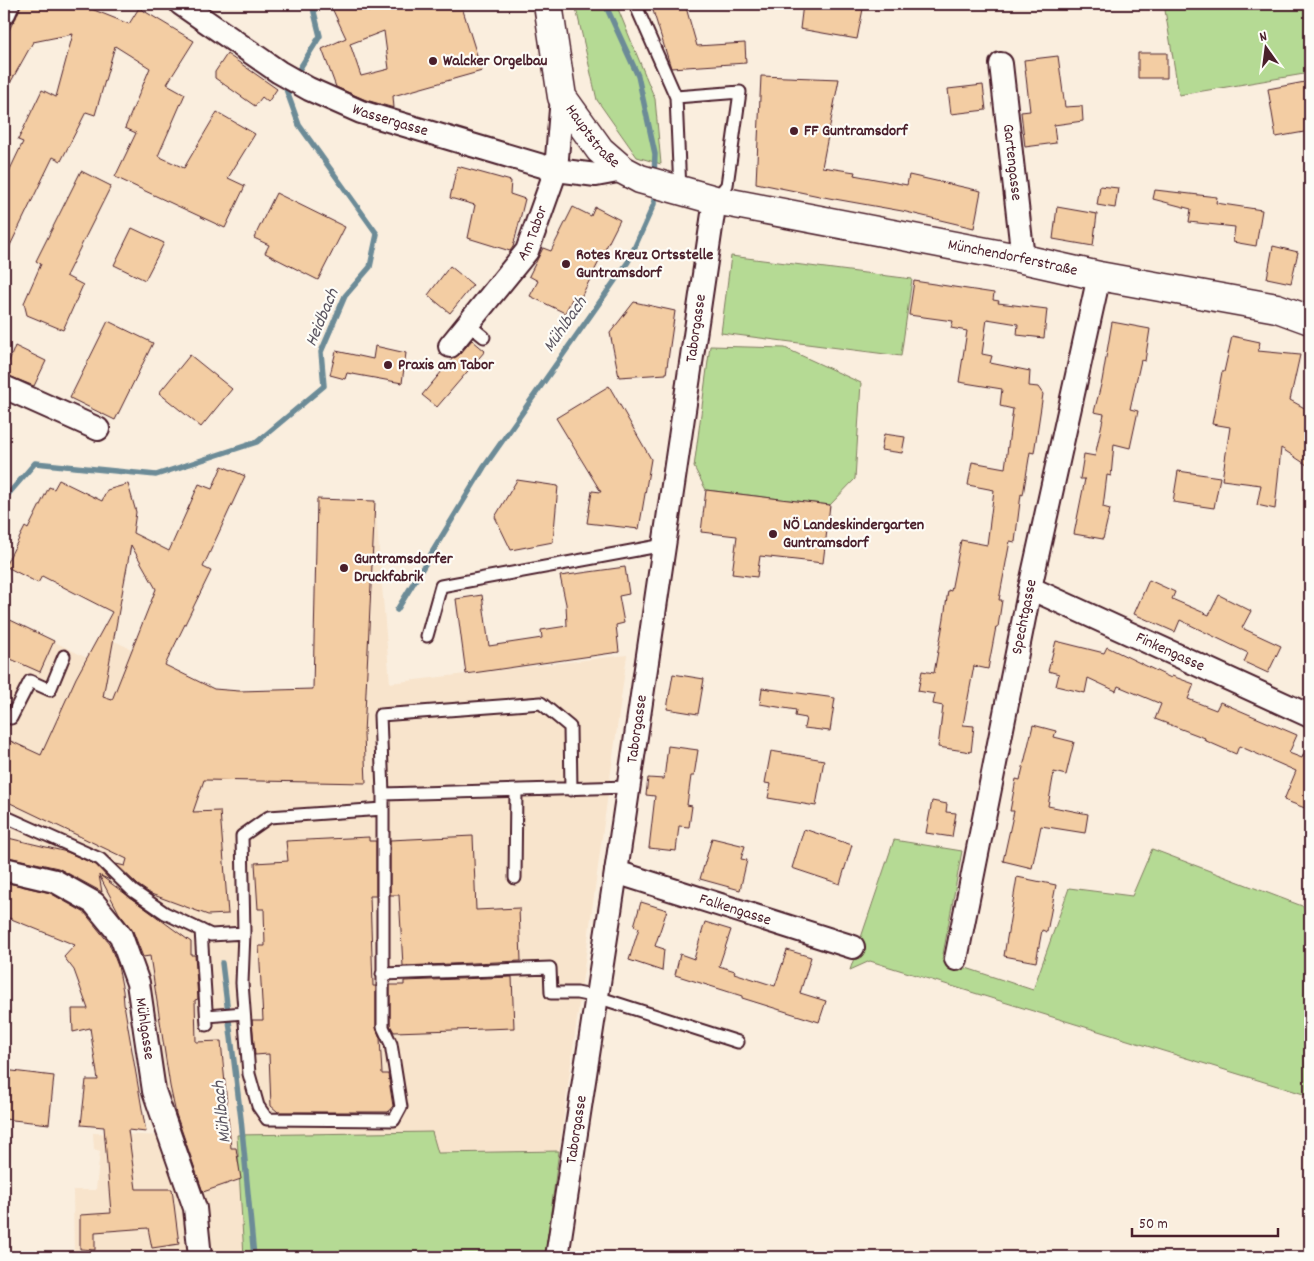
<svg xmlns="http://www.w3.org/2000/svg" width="1314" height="1261" font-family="Dekko,sans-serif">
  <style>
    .built { fill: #f8e4cc }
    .green { fill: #b5da94; stroke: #807c60 }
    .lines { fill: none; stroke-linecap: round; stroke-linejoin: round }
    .stream { stroke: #6c8b97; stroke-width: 5.5 }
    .building { fill: #f3cda3; stroke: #4a1f2b; fill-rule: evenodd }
    .lane-casing { stroke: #4a1f2b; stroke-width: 15 }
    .street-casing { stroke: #4a1f2b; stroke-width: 26 }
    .secondary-casing { stroke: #4a1f2b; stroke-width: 31 }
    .lane { stroke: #fdfcf7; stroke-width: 11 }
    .street { stroke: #fdfcf7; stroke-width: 22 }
    .secondary { stroke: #fdfcf7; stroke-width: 28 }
    .poi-dot { fill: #4a1f2b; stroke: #fdfcf7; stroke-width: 2 }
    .labels { text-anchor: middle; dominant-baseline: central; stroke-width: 4.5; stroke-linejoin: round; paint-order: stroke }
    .poi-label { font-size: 16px; font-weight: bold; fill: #4a1f2b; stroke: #fdfcf7; text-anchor: start }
    .street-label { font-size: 16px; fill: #4a1f2b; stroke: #fdfcf7 }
    .water-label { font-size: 18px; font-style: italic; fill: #5b5561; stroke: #fdfcf7 }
  </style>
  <rect width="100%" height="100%" fill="#faeede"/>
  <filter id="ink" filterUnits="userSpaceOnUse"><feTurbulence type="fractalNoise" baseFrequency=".02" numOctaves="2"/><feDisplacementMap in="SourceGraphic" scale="10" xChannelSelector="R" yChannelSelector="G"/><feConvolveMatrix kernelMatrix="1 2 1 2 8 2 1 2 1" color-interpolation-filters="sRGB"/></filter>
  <g filter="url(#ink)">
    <path class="built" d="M375 501 390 683 627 655 559 1151 438 1153 237 1135 244 1257H74L73 1190H96L100 1151 94 1149 93 1133 163 1136 138 983 94 903 4 869V617L87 658 100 634 214 689 239 691 313 689Z"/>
    <path class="green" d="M575 4H616L655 99 661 164 637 157 597 100Z
      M1164 4H1310V73L1179 95Z
      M731 256 912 279 901 356 721 333Z
      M710 346 785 348 861 383 855 479 830 505 706 490 694 467Z
      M894 840 962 851 942 960 1033 990 1069 888 1132 896 1152 849 1310 909V1096L870 961 850 970Z
      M432 1132 438 1153 559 1151 545 1257H244L237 1135Z"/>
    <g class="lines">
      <path class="stream" d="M605 4 638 76 655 154 654 176
        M295 76 320 36 312 4
        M4 499 35 463 156 475 257 442 324 386 321 352 345 296 370 267 377 234 299 125 286 89 290 84
        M397 610 484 467 628 262 654 204V190
        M222 963 241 1119 254 1257"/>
    </g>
    <path class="building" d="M21 4H79L129 24 139 8 194 41 167 84 185 94 158 156 184 168 217 112 255 134 228 178 245 186 225 228 115 177 136 133 125 128 150 68 115 46 95 115 86 112 61 161 53 157 4 258V182L23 142 18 140 42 90 56 97 73 34 33 42 4 94V40L12 24 16 18Z
      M330 4H364L368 12 387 4H461L482 71 393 96 394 108 366 100 336 87 322 49 346 38ZM384 31 389 69 361 76 350 44Z
      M651 4H685L697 46 745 43 746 63 671 68Z
      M803 4H864L857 39 800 29Z
      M1138 53H1167V78H1138Z
      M227 54 277 89 268 102 262 97 255 106 215 78V72Z
      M1058 56 1065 107 1082 106 1083 121 1054 125 1056 143 1025 147 1021 112 1030 111 1024 60Z
      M761 76 839 79 822 167 855 172 854 175 907 185 909 175 981 191 974 228 902 211 829 198 756 183Z
      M1310 81V131L1276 137 1268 89Z
      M983 85 986 110 951 114 948 89Z
      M457 166 511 181 510 194 525 199 513 247 510 251 468 238 475 205 450 198Z
      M81 171 111 186 66 276 83 285 63 330 27 315 24 303 41 264 36 261Z
      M1100 186 1118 188 1115 208 1097 205Z
      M1155 190 1217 197 1216 203 1262 210 1256 246 1233 242 1235 227 1189 222 1191 209 1153 199Z
      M276 193 345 227 318 280 265 253 269 245 254 238Z
      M573 207 591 216 595 207 620 220 578 303 572 299 565 313 530 296 538 281 529 276 543 248 551 251Z
      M1057 207 1097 214 1093 246 1053 239Z
      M132 228 164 243 145 280 114 265Z
      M1273 246 1298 252 1291 283 1267 278Z
      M450 266 473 285 450 313 428 295Z
      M914 281 994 293 993 300 999 301 998 303 1047 309 1044 338 1017 335 1018 324 987 319 982 354 992 356 990 363 1030 371 1029 386 1038 387 1043 394 1034 453 1030 452 1023 495 1021 494 1015 542 1010 541 999 600H1002L998 627H996L988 669 974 666 963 725 974 726 971 752 938 747 943 706 933 704 935 694 918 691 922 671 934 673 944 618 948 590 951 591 961 540 987 545 994 490 968 485 972 462 1005 468 1013 409 1000 406 1002 389 959 382 967 331 951 328 953 321 909 315Z
      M634 302 675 311 666 374 619 377 610 333Z
      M108 321 153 343 115 420 70 398Z
      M1112 322 1150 329 1145 361 1141 360 1130 409 1138 411 1130 448 1114 444 1111 476 1107 475 1103 507 1110 509 1103 539 1074 534 1085 479H1080L1084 454 1095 456 1104 414 1094 412 1102 381Z
      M1232 336 1260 342 1258 351 1300 355 1290 400 1310 411V467L1281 448 1275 509 1257 505 1261 485 1222 480 1230 427 1212 424 1222 372H1224Z
      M472 340 485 351 437 407 422 395 453 358 460 354Z
      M15 346 46 361 34 386 4 374Z
      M375 346 406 353 402 383 347 373 345 379 330 375 336 351 373 359Z
      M190 355 232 389 201 427 159 393Z
      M609 386 651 459 639 529 587 523 592 491 601 492 556 418Z
      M884 434 905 437 902 453 881 450Z
      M222 466 245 476 203 567 211 571 165 665 214 689 239 691 313 689 317 499 375 501 364 734 366 783 204 780 193 812 220 811 228 914 208 915 151 894 138 885 116 864 125 866 127 859 4 800V738L41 755 76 678 112 612 42 576 38 583 5 566 25 527 28 529 49 487 54 489 59 480 102 501 107 490 128 484 136 512 133 533 169 551 199 484 212 489ZM131 545 156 589 112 700 103 697Z
      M1178 471 1220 477 1214 508 1173 502Z
      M517 480 558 486 553 542 511 550 495 517Z
      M706 490 830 505 823 563 760 556 757 577 732 574 737 536 701 532Z
      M625 567 629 594 619 596 624 623 616 625 619 652 466 674 456 599 482 595 489 646 542 638 541 630 567 626 566 604 560 576Z
      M1149 580 1175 592 1172 599 1209 615 1219 595 1251 611 1242 628 1281 646 1268 673 1244 662 1248 653 1180 620 1175 632 1134 614Z
      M4 617 54 641 40 672 4 656Z
      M1056 641 1104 653 1107 647 1171 678 1172 676 1194 684 1188 699 1216 710 1220 702 1297 735 1289 753 1302 758 1310 738V810L1284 800 1296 771 1239 746 1236 754 1204 740 1205 738 1155 719 1161 704 1118 686 1116 691 1088 678 1085 693 1056 686 1059 674 1048 671Z
      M673 674 704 679 698 714 667 709Z
      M762 688 835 698 830 731 804 728 806 718 795 716 796 710 760 704Z
      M1033 725 1056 731 1054 737 1074 742 1066 775 1054 772 1048 806 1088 814 1085 833 1041 826 1032 868 1003 861 1014 811H1010L1016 779 1020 780Z
      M668 746 698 750 694 776H691L687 805 692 806 689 827 679 826 676 851 649 848 655 796 646 795 648 778 664 779Z
      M771 751 824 760 816 806 768 798 771 784 765 783Z
      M932 801 947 804 946 812 956 813 952 837 926 833Z
      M804 829 852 845 840 884 792 868Z
      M473 836 476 910 519 908 521 961 403 966 399 895H390V840Z
      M4 837 67 852 96 865 110 880 101 876 191 942V955H195L198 999 195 1000 196 1042 221 1041 231 1148H236L241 1179 203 1192 176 1114 170 1086 150 956 143 957 133 931 119 913 99 875 102 892 58 868 4 856Z
      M369 837V841H376V896H370L373 986H376V1027L380 1038 382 1074H388L393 1106 388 1112H278L271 1106 269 1054 255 1055 252 1020H263L259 946H265L264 909H258L255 863 288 861 286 841Z
      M712 838 745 846 741 859 747 860 740 890 700 879Z
      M1017 877 1056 885 1047 932 1042 930 1036 962 1004 956Z
      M4 882 50 893 85 913 109 943 118 966 123 991 124 1004 146 1132 128 1130 136 1189H172L179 1244 152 1248 148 1228 95 1232V1250L80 1249V1215L111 1213 104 1127 81 1125 86 1080H98L90 1028 73 1032 72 1009H88L74 970 64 957 75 945 4 916Z
      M641 902 667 910 655 946 664 949 662 971 629 960 639 928 634 926Z
      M705 922 731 930 719 966 735 971 734 973 775 986 787 950 811 957 800 993 826 1001 819 1022 742 998V996L675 975 680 954 694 959Z
      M512 977 514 1028 394 1032 390 1025V985H404V981Z
      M4 1070 54 1076 49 1124 4 1119Z"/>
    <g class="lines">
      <g class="lane-casing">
        <path id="lane" d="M635 4 676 97 680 191
          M676 97 740 92 727 185 716 198
          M468 324 484 337
          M427 636 441 586 664 545
          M4 715 11 718 30 681 50 690 64 656
          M383 794 629 787
          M383 809 269 817 242 836 244 933 242 983 249 1074 258 1106 267 1119 394 1120 401 1107 391 1044 383 1027V794L380 715 541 703 570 727 571 790
          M4 816 100 859 133 891 165 913 211 935 244 933
          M515 878 516 791
          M201 930 207 1025
          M382 974 550 968 551 993H577L597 997 738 1042
          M207 1016 244 1013"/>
      </g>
      <g class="street-casing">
        <g id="street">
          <path id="s1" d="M181 4 279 72 309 89 361 112 556 170 596 175 623 170"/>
          <path d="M4 13 8 4"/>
          <path id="s2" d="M1001 64 1023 259"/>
          <path id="s3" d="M450 346 527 251 556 170 562 97"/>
          <path d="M4 387 98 429"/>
          <path id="s4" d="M1030 588 1310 716"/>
          <path id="s5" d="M4 869 55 881 94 903 121 936 138 983 154 1091 195 1208 200 1257"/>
          <path id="s6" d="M616 872 853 947"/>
          <path id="s7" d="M956 959 1030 588 1099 276"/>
          <path id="s8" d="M557 1257 616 872 715 200"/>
        </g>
      </g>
      <g class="secondary-casing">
        <g id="secondary">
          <path id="s9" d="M548 4 562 97 600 150 623 170 640 179 715 200 1023 259 1099 276 1277 308 1310 320"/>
        </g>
      </g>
      <use href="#lane" class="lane"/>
      <use href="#street" class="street"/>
      <use href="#secondary" class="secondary"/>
    </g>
  </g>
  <g class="poi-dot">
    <circle cx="433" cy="61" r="5"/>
    <circle cx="794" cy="131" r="5"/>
    <circle cx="566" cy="264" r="5"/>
    <circle cx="388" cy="365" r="5"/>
    <circle cx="773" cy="534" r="5"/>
    <circle cx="344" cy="568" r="5"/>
  </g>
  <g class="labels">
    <g class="poi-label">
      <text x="443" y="61">Walcker Orgelbau</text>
      <text x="804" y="131">FF Guntramsdorf</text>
      <text x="576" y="255">Rotes Kreuz Ortsstelle<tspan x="576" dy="18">Guntramsdorf</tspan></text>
      <text x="398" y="365">Praxis am Tabor</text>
      <text x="783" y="525">NÖ Landeskindergarten<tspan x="783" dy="18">Guntramsdorf</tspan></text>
      <text x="354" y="559">Guntramsdorfer<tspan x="354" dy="18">Druckfabrik</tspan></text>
    </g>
    <g class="street-label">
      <text stroke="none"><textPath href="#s1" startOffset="241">Wassergasse</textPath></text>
      <text stroke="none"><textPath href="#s9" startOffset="144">Hauptstraße</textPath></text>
      <text stroke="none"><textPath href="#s2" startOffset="99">Gartengasse</textPath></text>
      <text stroke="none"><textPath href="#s3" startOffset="141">Am Tabor</textPath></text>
      <text stroke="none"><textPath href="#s9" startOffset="590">Münchendorferstraße</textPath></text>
      <text stroke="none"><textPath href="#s8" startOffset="939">Taborgasse</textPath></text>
      <text stroke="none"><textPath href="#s7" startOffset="349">Spechtgasse</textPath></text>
      <text stroke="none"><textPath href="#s4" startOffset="154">Finkengasse</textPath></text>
      <text stroke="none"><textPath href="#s8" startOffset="534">Taborgasse</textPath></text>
      <text stroke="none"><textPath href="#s6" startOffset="125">Falkengasse</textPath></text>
      <text stroke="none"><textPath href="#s5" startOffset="236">Mühlgasse</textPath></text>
      <text stroke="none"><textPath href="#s8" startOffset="129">Taborgasse</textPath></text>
    </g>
    <g class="water-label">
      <text transform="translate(323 318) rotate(-67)">Heidbach</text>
      <text transform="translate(566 325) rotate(-55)">Mühlbach</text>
      <text transform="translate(223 1112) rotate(-96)">Mühlbach</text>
    </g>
  </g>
  <rect width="1314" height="1261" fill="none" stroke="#fdfcf7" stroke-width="20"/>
  <rect x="10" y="10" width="1294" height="1241" fill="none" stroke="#4a1f2b" stroke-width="2" filter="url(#ink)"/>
  <g transform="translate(1266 48) rotate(346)" stroke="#fdfcf7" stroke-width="4" paint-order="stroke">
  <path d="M0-4L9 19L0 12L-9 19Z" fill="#4a1f2b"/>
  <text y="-8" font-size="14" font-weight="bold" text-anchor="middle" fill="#4a1f2b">N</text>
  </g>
  <path d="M1132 1228v8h146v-8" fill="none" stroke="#4a1f2b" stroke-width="2.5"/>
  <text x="1139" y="1228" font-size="15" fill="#4a1f2b" stroke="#fdfcf7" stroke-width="4" paint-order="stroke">50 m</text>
</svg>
